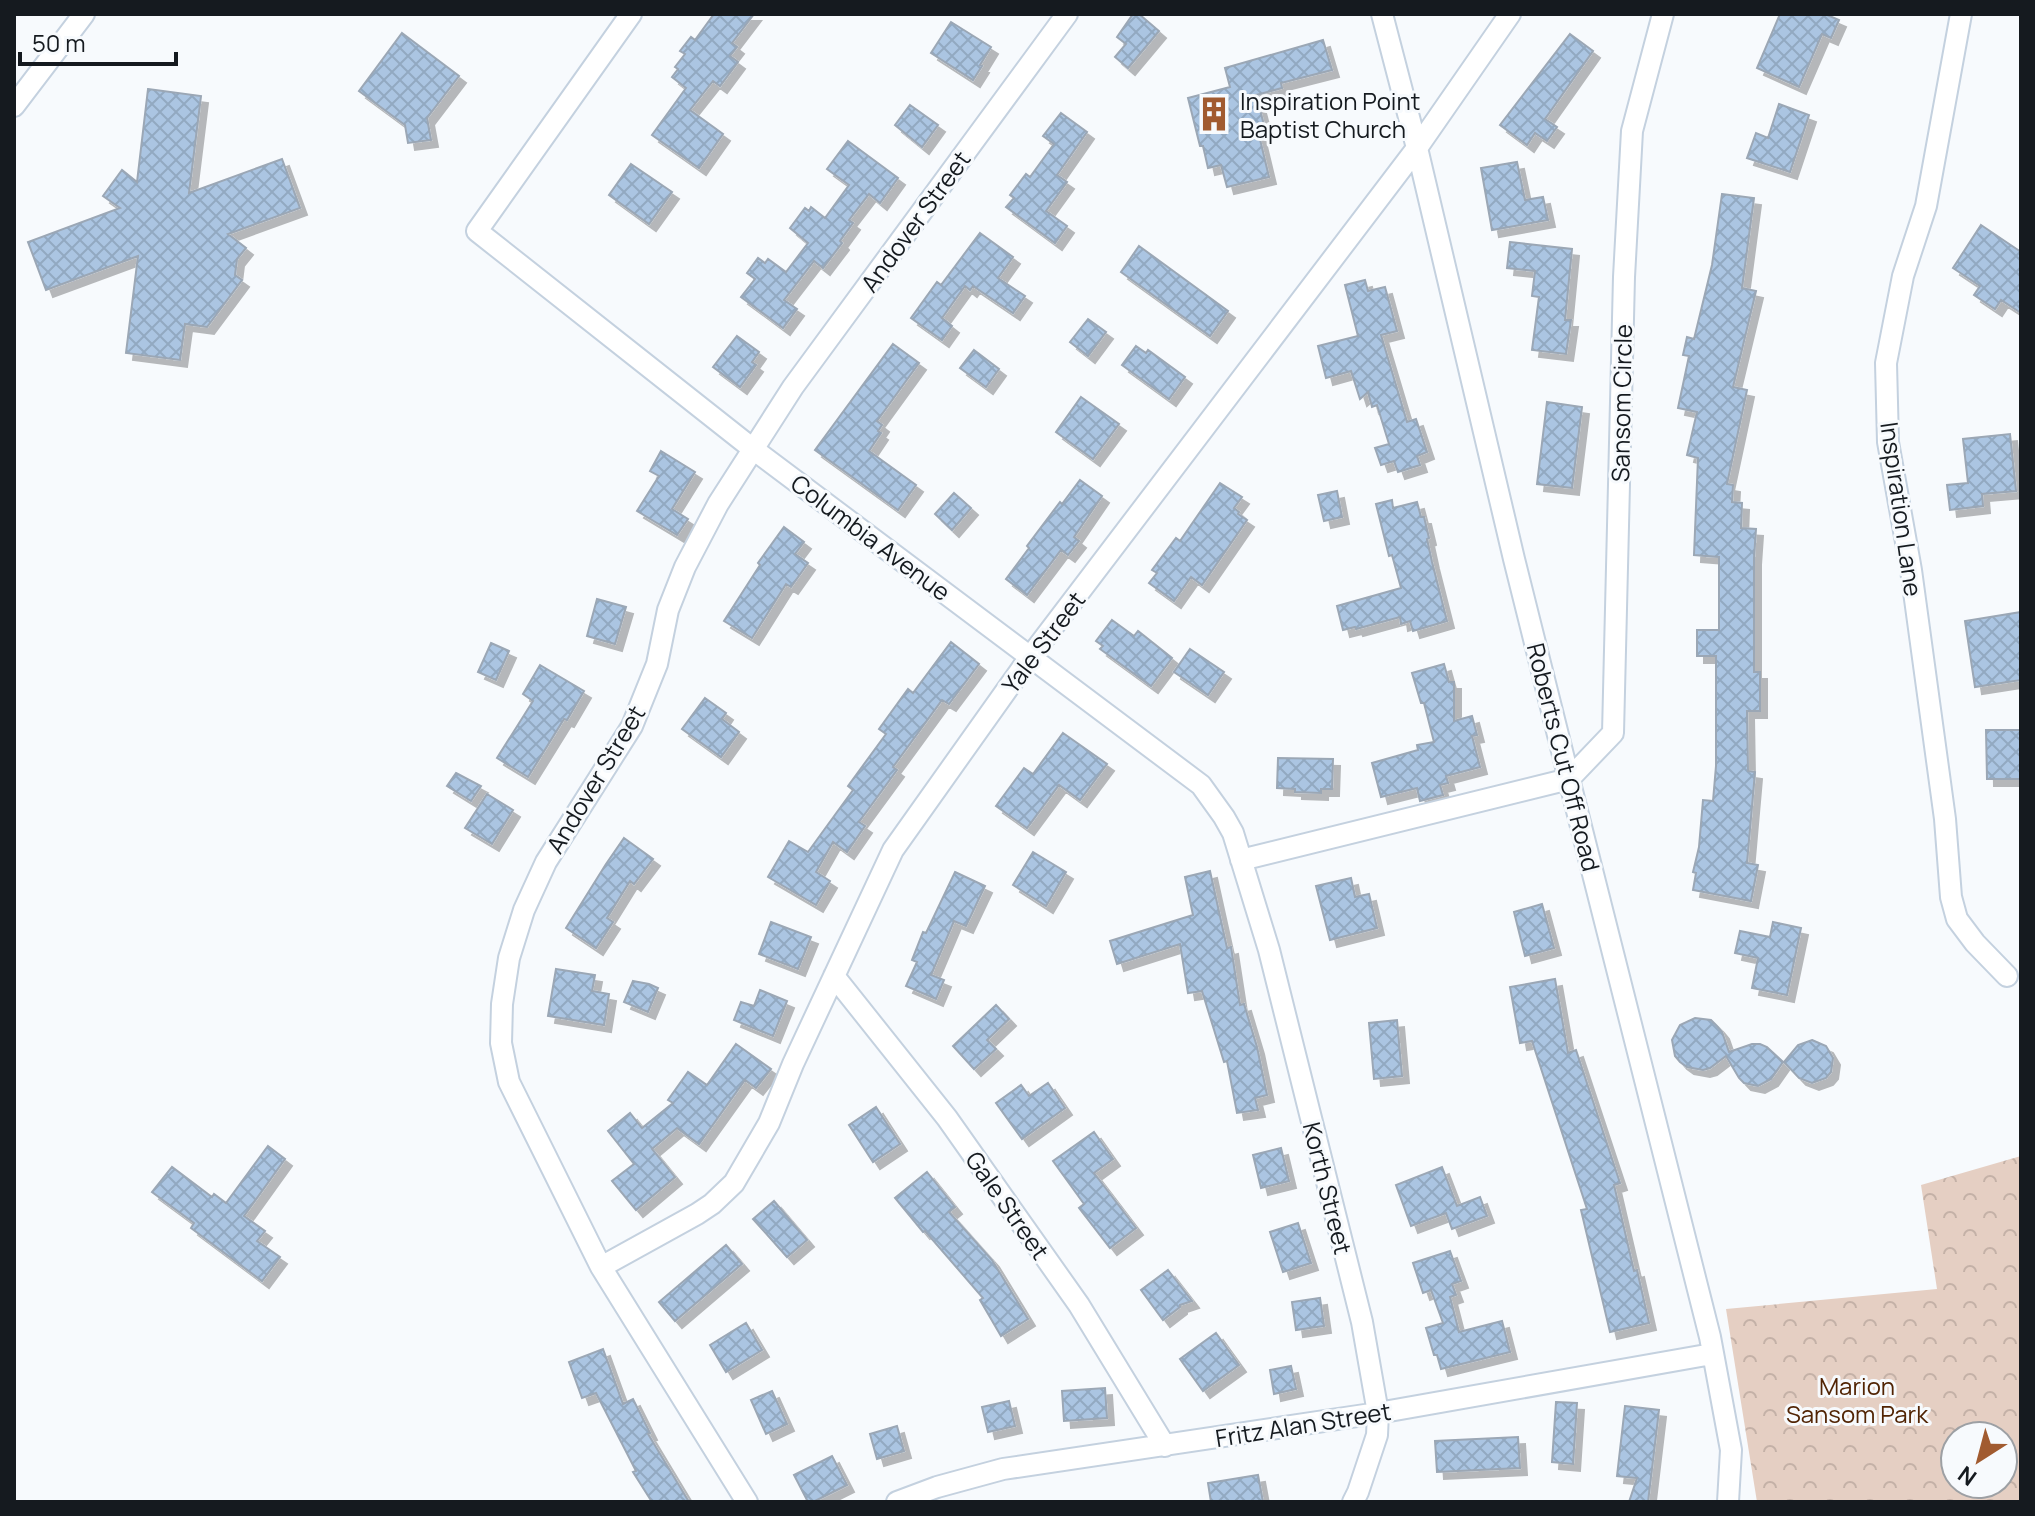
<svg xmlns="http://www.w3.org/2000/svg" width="2035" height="1516" font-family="Manrope,sans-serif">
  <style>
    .park { fill: url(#park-crowns); fill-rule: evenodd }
    .building { fill: url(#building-cross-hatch); stroke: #9ba7b5; stroke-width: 2; filter: url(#shadow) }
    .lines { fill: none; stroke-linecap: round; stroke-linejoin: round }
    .minor-casing { stroke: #c4d1df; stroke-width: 24 }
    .minor { stroke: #fff; stroke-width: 20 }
    .labels { text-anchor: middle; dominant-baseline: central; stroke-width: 6; stroke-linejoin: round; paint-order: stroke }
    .poi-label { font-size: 24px; fill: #151a1f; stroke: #f7fafd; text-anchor: start }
    .street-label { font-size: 24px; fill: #151a1f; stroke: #f7fafd }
    .park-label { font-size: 24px; fill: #512404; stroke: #f7fafd }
  </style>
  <defs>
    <pattern id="park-crowns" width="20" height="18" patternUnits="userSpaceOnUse" patternTransform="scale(2)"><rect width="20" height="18" fill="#e5cfc3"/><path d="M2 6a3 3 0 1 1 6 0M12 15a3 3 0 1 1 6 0" fill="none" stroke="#c4b1a7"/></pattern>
    <pattern id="building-cross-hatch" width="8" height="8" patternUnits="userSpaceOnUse" patternTransform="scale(2)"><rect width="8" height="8" fill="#abc5e2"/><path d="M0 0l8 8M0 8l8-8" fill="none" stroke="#92a9c1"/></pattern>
    <filter id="shadow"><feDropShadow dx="7" dy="7" stdDeviation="0" flood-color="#0004"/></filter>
  </defs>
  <rect width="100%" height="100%" fill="#f7fafd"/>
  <path class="park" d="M2021 1156V1502H1757L1726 1309 1937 1289 1921 1185ZM1955 1436H2003V1484H1955Z"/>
  <path class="building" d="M714 14H754L732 43 737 47 730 56 738 62 720 86 713 81 690 110 723 134 699 168 652 135 686 88 672 77 678 69 675 67 685 54 680 51 691 37 695 40Z
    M1133 14H1139L1159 31 1128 68 1115 57 1126 44 1117 37Z
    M1780 14H1825L1839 20 1831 38 1822 34 1799 87 1757 68Z
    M951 22 991 47 980 65 982 66 973 80 931 53Z
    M402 33 459 76 427 118 431 140 408 143 405 125 359 91Z
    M1570 34 1593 51 1545 119 1557 127 1547 141 1535 133 1527 145 1500 125Z
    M1323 40 1332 70 1281 83 1282 88 1256 95 1264 125 1257 127 1269 177 1227 187 1221 165 1208 168 1203 146H1200L1188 98 1230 87 1225 68Z
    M148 89 201 96 189 193 282 159 300 208 228 234 246 248 237 259 235 275 242 280 207 327 185 324 180 360 126 353 138 256 46 290 28 242 120 208 103 196 122 170 137 182Z
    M1779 104 1809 115 1790 172 1747 158 1756 133 1768 138Z
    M910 105 938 125 922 147 895 125Z
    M1061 113 1087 132 1057 175 1067 182 1046 211 1067 226 1055 243 1006 207 1014 198 1010 195 1026 174 1030 177 1054 144 1043 136Z
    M848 141 898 178 880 203 869 194 849 220 853 223 840 241 842 243 823 268 814 261 784 300 797 309 783 328 741 297 755 279 747 273 758 258 765 263 768 259 786 272 808 243 790 228 805 208 809 211 811 207 825 218 849 185 827 169Z
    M1517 162 1525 200 1543 197 1548 220 1492 230 1481 168Z
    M631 164 672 192 649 224 609 195Z
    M1722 194 1754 198 1742 288 1756 291 1733 387 1747 390 1727 484 1733 485 1732 502 1742 503 1741 528 1756 529 1754 558V672H1760V711H1747L1748 771 1755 772 1747 863 1758 865 1751 901 1693 890 1696 873 1693 872 1699 847 1703 800 1713 801 1716 766V656H1697V630H1719V557L1694 555 1698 458 1687 455 1697 412 1678 408 1689 356 1683 355 1687 337 1694 339 1712 265Z
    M1981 225 2021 252V313L2001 300 1995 309 1974 295 1980 286 1953 268Z
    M980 233 1013 257 998 278 1025 296 1013 313 973 286 970 290 965 286 942 318 952 326 942 340 911 318 937 282 941 285Z
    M1510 242 1572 249 1565 320H1571L1566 354 1532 350 1539 297 1532 296 1535 271 1507 268Z
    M1139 246 1228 311 1210 336 1121 272Z
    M1365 280 1368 291 1385 287 1397 331 1381 335 1407 422 1416 419 1427 452 1417 456 1420 465 1398 472 1394 461 1381 465 1375 448 1389 444 1377 405 1372 407 1368 392 1360 399 1351 371 1326 378 1318 346 1358 336 1345 285Z
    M1088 319 1106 332 1088 356 1070 342Z
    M737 336 759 352 752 362 756 365 740 387 713 367Z
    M893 344 919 363 877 421 882 425 878 431 881 433 869 451 916 485 898 510 815 450Z
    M1136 346 1146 353 1148 350 1185 377 1169 399 1122 365Z
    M974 350 999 369 986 387 960 368Z
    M1081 397 1119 424 1093 459 1056 432Z
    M1547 402 1582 407 1572 488 1537 484Z
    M2010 434 2016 491 1982 494 1983 506 1950 510 1947 485 1968 483 1963 439Z
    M661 451 695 472 672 509 688 519 677 535 637 511 659 476 650 471Z
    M1080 480 1102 496 1074 537 1079 541 1068 555 1061 550 1027 595 1006 579 1029 548 1027 546 1060 502 1062 504Z
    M1220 483 1242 497 1234 508 1239 512 1238 514 1247 520 1202 585 1191 577 1174 601 1149 583 1157 573 1152 570 1176 538 1180 541Z
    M1337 491 1342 517 1324 521 1318 495Z
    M954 493 971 508 952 530 935 514Z
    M1392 500 1393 508 1417 502 1421 517H1424L1429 538 1427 539 1432 562 1447 621 1413 631 1410 621 1401 624 1400 617 1356 629 1355 627 1343 630 1337 606 1401 588 1392 555 1389 556 1376 504Z
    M784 527 804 542 795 554 808 563 791 587 786 584 752 638 724 621 760 565 758 563Z
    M597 599 626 607 615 644 587 636Z
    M2021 612V680L1975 687 1965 621Z
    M1112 620 1134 636 1138 631 1172 658 1151 686 1100 649 1103 646 1096 641Z
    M951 642 979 664 949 704 942 700 893 767 897 770 859 822 865 826 847 852 833 842 816 872 830 881 816 905 768 877 789 841 808 852 853 790 848 786 886 734 879 729 908 689 913 693Z
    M491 643 509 651 496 680 478 672Z
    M1190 649 1224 672 1208 695 1174 672Z
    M1444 664 1449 682H1454V721L1472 716 1477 735 1472 736 1480 767 1446 776 1448 783 1440 785 1443 795 1420 801 1417 788 1381 797 1372 763 1418 750 1417 745 1434 742 1424 703H1421L1412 673Z
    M540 665 584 691 567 720 564 719 528 777 497 758 533 701 523 694Z
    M705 698 726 713 722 719 739 732 721 757 682 729Z
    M1986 730H2021V779H1987Z
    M1063 733 1107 764 1080 800 1059 785 1027 828 996 806 1024 768 1033 774Z
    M1278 758 1333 759 1332 789H1321V793L1295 792V789L1277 788Z
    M456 773 481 786 471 801 447 786Z
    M487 794 513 810 492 844 465 828Z
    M624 838 653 859 634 884 630 881 607 918 613 922 596 948 566 928 606 864Z
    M1033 852 1066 872 1046 906 1013 885Z
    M1210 871 1227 948 1231 947 1240 1005 1244 1004 1257 1047 1267 1095 1255 1098 1258 1110 1237 1113 1227 1061 1224 1062 1202 991 1188 993 1180 944 1117 964 1110 941 1193 915 1185 877Z
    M955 872 985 886 966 926 954 921 931 975 944 980 936 999 906 986 917 962 912 960 923 932 926 933Z
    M1351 878 1355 897 1369 894 1377 928 1330 940 1316 886Z
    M1542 904 1554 948 1525 956 1514 912Z
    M771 922 811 937 798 969 759 954Z
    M1773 922 1801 928 1787 995 1752 988 1758 958 1735 953 1740 931 1770 937Z
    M556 969 595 975 592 991 609 994 604 1025 548 1016Z
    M1555 979 1568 1053 1576 1050 1620 1183 1614 1185 1634 1271 1637 1270 1649 1323 1610 1332 1581 1210 1587 1209 1532 1041 1520 1043 1510 987Z
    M633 981 649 984 658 988 648 1012 624 1002Z
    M760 990 787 1001 773 1036 734 1020 741 1002 754 1006Z
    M996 1005 1009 1019 987 1040 996 1049 974 1069 953 1046Z
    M1695 1018 1711 1020 1717 1026 1722 1032 1729 1052 1752 1044H1760L1767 1047 1783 1062 1771 1079 1758 1086 1744 1083 1739 1078 1726 1056 1710 1068 1703 1070 1687 1067 1680 1062 1675 1056 1672 1040 1680 1025Z
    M1397 1020 1402 1076 1374 1079 1369 1023Z
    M1812 1040 1826 1046 1833 1058 1831 1072 1826 1078 1812 1083 1799 1078 1784 1062 1798 1045Z
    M736 1044 771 1069 756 1088 745 1080 699 1144 677 1128 652 1149 675 1177 636 1210 612 1181 634 1164 608 1131 630 1113 642 1128 673 1103 668 1100 688 1072 707 1085Z
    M1048 1083 1065 1108 1022 1139 996 1103 1021 1085 1029 1096Z
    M876 1107 900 1144 873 1162 849 1125Z
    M1094 1132 1113 1159 1094 1173 1136 1228 1110 1248 1079 1208 1084 1204 1053 1161Z
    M268 1146 285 1159 244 1216 265 1231 257 1241 280 1257 262 1281 191 1228 194 1223 152 1192 172 1167 212 1197 214 1194 226 1203Z
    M1281 1148 1289 1181 1261 1188 1253 1155Z
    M1442 1167 1457 1206 1480 1197 1487 1216 1452 1229 1446 1213 1411 1226 1396 1185Z
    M927 1172 955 1207 949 1212 992 1260 1028 1319 1001 1336 980 1300 983 1298 925 1231 923 1232 895 1198Z
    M774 1201 807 1240 787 1257 753 1219Z
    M1298 1223 1311 1263 1283 1272 1270 1232Z
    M726 1245 742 1264 675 1321 659 1302Z
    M1450 1251 1461 1281 1452 1284 1456 1295 1450 1297 1459 1332 1502 1321 1510 1352 1441 1369 1437 1355H1434L1426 1328 1443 1323 1431 1290 1423 1293 1413 1263Z
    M1168 1270 1192 1301 1180 1305V1307L1163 1320 1141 1290Z
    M1320 1298 1324 1326 1296 1330 1292 1302Z
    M746 1323 762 1350 726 1372 710 1345Z
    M1216 1333 1239 1365 1203 1391 1180 1359Z
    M603 1349 623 1404 633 1399 650 1433 648 1434 689 1502H652L633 1472 636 1471 596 1393 582 1398 569 1362Z
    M1291 1366 1296 1389 1274 1394 1270 1370Z
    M1105 1388 1107 1418 1064 1421 1062 1391Z
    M772 1391 787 1424 766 1434 751 1400Z
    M1009 1401 1015 1426 988 1432 982 1407Z
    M1556 1402 1577 1403 1573 1464 1552 1462Z
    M1625 1406 1659 1410 1648 1502H1629L1637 1478 1617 1476Z
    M897 1426 904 1451 877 1459 870 1434Z
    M1518 1437 1520 1468 1437 1472 1435 1441Z
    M832 1456 847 1485 813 1502H808L794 1475Z
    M1258 1475 1263 1502H1211L1208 1483Z"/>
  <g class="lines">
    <g class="minor-casing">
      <path id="minor" d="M631 14 477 231 753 449 1201 785 1224 817 1233 833 1269 950 1362 1322 1378 1413 1377 1435 1358 1492 1353 1502
        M1382 14 1417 148 1514 559 1569 779 1710 1337 1731 1450 1728 1502
        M1961 14 1926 206 1903 276 1886 363 1888 442 1911 570 1945 819 1951 897 1957 919 1975 943 2007 976
        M14 106 84 14
        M1241 860 1569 779 1613 733 1624 277 1632 131 1663 14
        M834 976 947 1118 1079 1305 1165 1446
        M601 1267 697 1214 712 1204 734 1183 769 1123 793 1064 893 850 1030 657 1417 148 1510 14
        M747 1502 601 1267 509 1082 501 1043 502 1004 509 958 524 910 546 862 632 726 657 664 668 610 685 567 718 504 793 387 1067 14
        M897 1502 937 1487 1003 1469 1378 1413 1712 1354"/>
    </g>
    <use href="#minor" class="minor"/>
  </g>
  <defs>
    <g id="building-bare" transform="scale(2.76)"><path d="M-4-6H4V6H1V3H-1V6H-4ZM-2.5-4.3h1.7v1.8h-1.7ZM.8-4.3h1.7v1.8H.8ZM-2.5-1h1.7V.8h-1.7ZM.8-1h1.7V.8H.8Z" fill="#a15b30" stroke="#f7fafd" stroke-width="2.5" paint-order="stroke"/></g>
  </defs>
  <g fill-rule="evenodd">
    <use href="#building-bare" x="1214" y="114"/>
  </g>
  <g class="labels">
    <g class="poi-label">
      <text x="1240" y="100">Inspiration Point<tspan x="1240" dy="28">Baptist Church</tspan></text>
    </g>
    <g class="street-label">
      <text transform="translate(915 221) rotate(-54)">Andover Street</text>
      <text transform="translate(1621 403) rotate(-89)">Sansom Circle</text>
      <text transform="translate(1902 509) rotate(82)">Inspiration Lane</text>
      <text transform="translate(871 537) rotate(37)">Columbia Avenue</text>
      <text transform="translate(1043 642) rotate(-53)">Yale Street</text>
      <text transform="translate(1564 757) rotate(76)">Roberts Cut Off Road</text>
      <text transform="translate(595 779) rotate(-59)">Andover Street</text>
      <text transform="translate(1328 1188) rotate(76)">Korth Street</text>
      <text transform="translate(1008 1205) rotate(55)">Gale Street</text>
      <text transform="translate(1303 1424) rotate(-9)">Fritz Alan Street</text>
    </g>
    <g class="park-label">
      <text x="1857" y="1385">Marion<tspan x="1857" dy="28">Sansom Park</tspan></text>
    </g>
  </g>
  <rect width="2035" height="1516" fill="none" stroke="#151a1f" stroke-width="32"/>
  <g transform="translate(1979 1460) rotate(216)"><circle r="38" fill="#f7fafd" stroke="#9da0a4" stroke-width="2"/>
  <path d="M0-6L14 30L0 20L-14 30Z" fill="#a15b30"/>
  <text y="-12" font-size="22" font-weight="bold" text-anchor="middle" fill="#151a1f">N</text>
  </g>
  <path d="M20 52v12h156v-12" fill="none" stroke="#151a1f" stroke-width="4"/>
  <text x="32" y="52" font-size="24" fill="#151a1f" stroke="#f7fafd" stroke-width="6" paint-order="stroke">50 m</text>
</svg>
